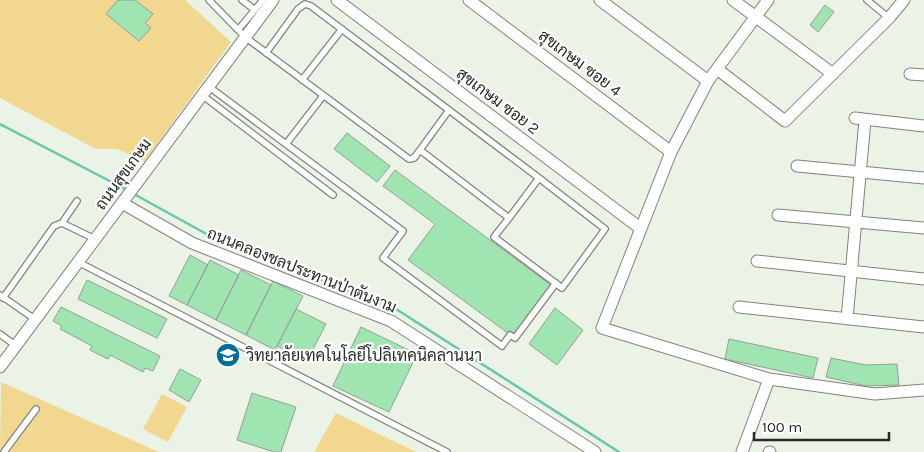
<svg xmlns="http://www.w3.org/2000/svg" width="924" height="452" font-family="Karla,Sarabun,sans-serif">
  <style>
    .green { fill: #f2d790 }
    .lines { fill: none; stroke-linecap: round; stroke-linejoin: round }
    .stream { stroke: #69c6ab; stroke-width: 2.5 }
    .building { fill: #a0e4b2; stroke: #95a097 }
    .lane-casing { stroke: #7f857a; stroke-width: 8 }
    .street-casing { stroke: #7f857a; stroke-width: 13 }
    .lane { stroke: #fff; stroke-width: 5.5 }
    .street { stroke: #fff; stroke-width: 11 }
    .labels { text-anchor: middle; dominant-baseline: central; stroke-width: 4.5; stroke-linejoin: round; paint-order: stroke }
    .street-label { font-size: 16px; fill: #292b27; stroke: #fff }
    .poi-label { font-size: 16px; fill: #292b27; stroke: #fff; text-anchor: start }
  </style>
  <rect width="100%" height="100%" fill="#ebf2e6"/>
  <path class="green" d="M0 0H118L106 14 139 41 150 28 145 23 152 14 135 0H185L231 42 145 161 117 149H96L0 98Z
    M1 382 159 452H0Z
    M162 394 187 407 168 442 143 429Z
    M336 413 416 452H314Z"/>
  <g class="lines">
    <path class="stream" d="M0 124 127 190
      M132 193 212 237 396 309 619 452"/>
  </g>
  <path class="building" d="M118 0H135L153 14 145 23 151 28 139 41 106 14Z
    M825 5 834 12 818 32 810 25Z
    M347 133 390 166 377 182 334 149Z
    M395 170 555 288 516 339 408 260 435 224 383 186Z
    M190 255 208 265 187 305 169 296Z
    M210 260 239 275 216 320 187 305Z
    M241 270 271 285 246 335 216 320Z
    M87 280 167 319 157 338 78 299Z
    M273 281 303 296 275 350 246 335Z
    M61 307 160 356 153 371 145 368 143 372 110 355 108 359 90 350 92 346 60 329 62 326 53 321Z
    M555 308 583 330 557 365 529 344Z
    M296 309 326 324 307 361 277 346Z
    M361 327 417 354 389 412 333 386Z
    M729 339 818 358 813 378 725 359Z
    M831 358 866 365 897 364 899 385 866 386 826 377Z
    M180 369 201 380 189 402 169 390Z
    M252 393 296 407 281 452H274L237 440Z"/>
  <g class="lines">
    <g class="lane-casing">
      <path id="lane" d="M209 0 245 37 409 159 414 158 420 150 509 218 539 178 605 229 562 288 494 237 509 218
        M242 0 255 10
        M867 0 889 18
        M238 30 263 0
        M266 53 298 9 305 4 311 6 539 178
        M302 80 342 29
        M208 86 403 231 383 258 502 346 510 335 515 338 556 283
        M202 95 333 195
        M286 144 323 96
        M420 150 449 110
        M62 223 77 201
        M78 262 447 452
        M0 295 36 320
        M3 298 54 226 62 223 95 239
        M0 334 16 346
        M4 452 36 409"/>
    </g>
    <g class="street-casing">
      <path id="street" d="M337 0 640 228
        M469 0 671 152
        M600 0 708 81
        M733 0 833 74
        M768 0 708 81 671 152 602 328 769 379 875 394 924 390
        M717 69 785 121 889 18 904 0
        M910 74 924 75
        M855 118 924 126
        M797 166 924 178
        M122 203 192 243 391 321 595 452
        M778 215 924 228
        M757 261 924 279
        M739 307 924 327
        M847 319 865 120
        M0 367 273 0
        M742 452 769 379
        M769 452H770"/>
    </g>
    <use href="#lane" class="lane"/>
    <use href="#street" class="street"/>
  </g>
  <defs>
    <g id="university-disc" transform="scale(1.25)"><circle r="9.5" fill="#006d99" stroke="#fff"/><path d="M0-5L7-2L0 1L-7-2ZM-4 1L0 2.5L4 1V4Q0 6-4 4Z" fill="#fff"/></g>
  </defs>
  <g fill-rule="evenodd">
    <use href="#university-disc" x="228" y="355"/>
  </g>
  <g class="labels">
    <g class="street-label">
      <text transform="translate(580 63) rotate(37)">สุขเกษม ซอย 4</text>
      <text transform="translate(498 101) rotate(37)">สุขเกษม ซอย 2</text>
      <text transform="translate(123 174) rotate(-54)">ถนนสุขเกษม</text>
      <text transform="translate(302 270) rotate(22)">ถนนคลองชลประทานป่าตันงาม</text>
    </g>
    <g class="poi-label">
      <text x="246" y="355">วิทยาลัยเทคโนโลยีโปลิเทคนิคลานนา</text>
    </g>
  </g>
  <path d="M754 432v8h135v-8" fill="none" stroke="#292b27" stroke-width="2.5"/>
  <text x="762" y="432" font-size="15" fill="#292b27" stroke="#ffffff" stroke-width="4" paint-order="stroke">100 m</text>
</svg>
